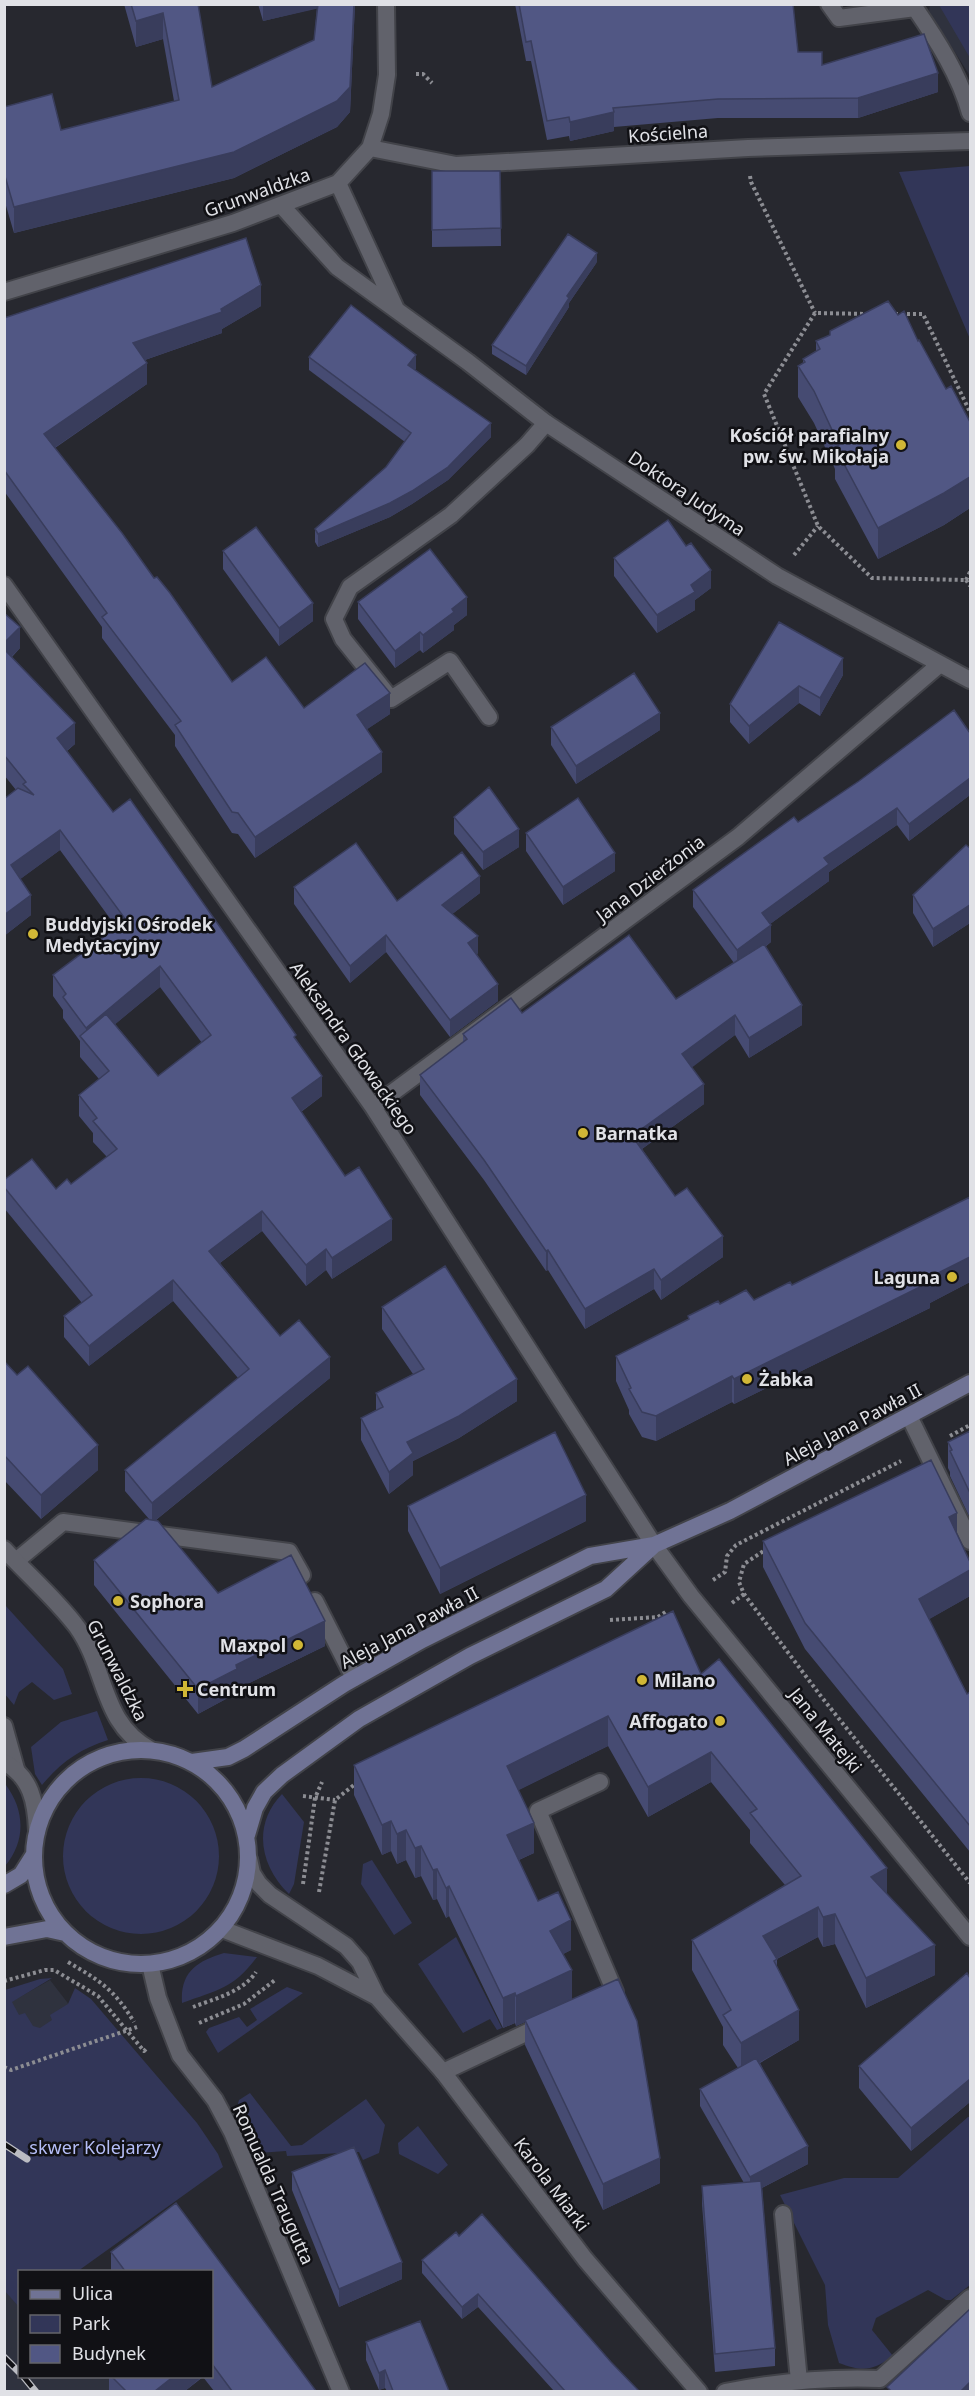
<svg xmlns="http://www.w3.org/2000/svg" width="975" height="2396" font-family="'Noto Sans',sans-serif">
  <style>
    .built { fill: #2f323e }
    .green { fill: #323658 }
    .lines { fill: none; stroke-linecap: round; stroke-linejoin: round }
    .service-casing { stroke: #424349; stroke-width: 20 }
    .minor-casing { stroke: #424349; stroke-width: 20 }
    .secondary-casing { stroke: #424349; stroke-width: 20 }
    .path { stroke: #8c8d93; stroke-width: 4; stroke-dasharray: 3 3; stroke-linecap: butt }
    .service { stroke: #61626b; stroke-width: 16 }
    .minor { stroke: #61626b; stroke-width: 16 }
    .secondary { stroke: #707395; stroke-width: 16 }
    .rail-casing { stroke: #bbbcc2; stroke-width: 7 }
    .rail { stroke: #111115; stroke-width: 4.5; stroke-dasharray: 14; stroke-linecap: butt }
    .wall { fill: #464b72; fill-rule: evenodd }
    .shaded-wall { fill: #393d5c }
    .building { fill: #515784; stroke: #393d5c; stroke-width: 1.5 }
    .poi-dot { fill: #d1b736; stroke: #111115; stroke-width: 2 }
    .labels { text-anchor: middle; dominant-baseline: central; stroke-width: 5; stroke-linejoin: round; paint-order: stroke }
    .street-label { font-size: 18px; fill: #e0e1e6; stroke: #111115 }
    .poi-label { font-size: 18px; font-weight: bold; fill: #e0e1e6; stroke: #111115; text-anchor: start }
    .park-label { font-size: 18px; fill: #b5bef7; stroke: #111115 }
  </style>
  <rect width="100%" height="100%" fill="#27282f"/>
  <path class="built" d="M930 5H970V76L929 11Z
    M50 1980 77 2015 30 2053 4 2006Z
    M4 2288 19 2306 20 2376 161 2377 173 2391H5Z"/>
  <path class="green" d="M939 5H970V58Z
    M970 166V339L899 172Z
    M5 1605 63 1669 72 1694 54 1700 32 1682 19 1692 14 1705 4 1693Z
    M97 1711 108 1740C80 1749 61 1762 42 1785L35 1774 31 1747 61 1722Z
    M63 1856a78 78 0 1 1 156 0a78 78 0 1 1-156 0Z
    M6 1785C25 1811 26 1841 5 1866Z
    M282 1794 304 1822 294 1884 289 1894C260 1866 252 1825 282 1794Z
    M372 1860 412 1923 394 1935 361 1884 363 1864Z
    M456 1937 502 2028 497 2030 490 2019 463 2033 418 1964Z
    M224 1953 257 1957C233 1989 218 1990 182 2003 180 1972 197 1961 224 1953Z
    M52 1978 12 2002 19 2015 25 2013 33 2026 40 2028 52 2020 50 2015 68 2004 75 1988 91 1999 197 2123 218 2154 223 2167 78 2271 20 2272 19 2307 4 2290 5 1990 40 1979Z
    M287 1987 303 1993 218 2053 206 2032 209 2028 239 2017 247 2027 257 2020 250 2009Z
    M250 2093 291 2146 302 2145 366 2099 385 2125 379 2153 363 2160 359 2152 287 2156 286 2151 258 2153 237 2107 239 2100Z
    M968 2117H970V2285L951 2300H946L928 2290 876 2318 872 2330 893 2356C872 2371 863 2372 839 2363L828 2325 825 2285 780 2195 844 2178H898Z
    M418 2126 448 2165 438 2174 399 2154 398 2143Z"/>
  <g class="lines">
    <g class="service-casing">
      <path id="service" d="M829 4 839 18 915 8C937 40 960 76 970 113
        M489 717 450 661 391 699 343 639 334 619 350 587 451 515 527 445 546 423
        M909 1416 970 1541
        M16 1561 63 1522 289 1552 302 1575
        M315 1601 354 1678
        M4 1726 16 1769
        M600 1782 538 1811 615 1992 604 1997
        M443 2072 545 2024
        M783 2214 799 2381
        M725 2392C776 2382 828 2377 880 2379L970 2298"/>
    </g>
    <g class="minor-casing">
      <path id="minor" d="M370 148 456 165 748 148 970 141
        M338 183 396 309
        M282 206 337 267 468 362 546 423 777 576 970 680
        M4 292 233 223 338 183 370 148 381 114 387 75 386 4
        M4 585 373 1107 654 1545 691 1596 970 1937
        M373 1107 738 837 939 665
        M4 1549C28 1575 56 1599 77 1627 107 1669 101 1724 151 1750
        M4 1762C31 1777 36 1802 37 1831
        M249 1859 252 1873 259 1884 270 1895 346 1946 360 1962 377 1997 443 2072 585 2259 699 2392
        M222 1929 318 1966 377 1997
        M150 1964 158 1998 180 2055 215 2100 232 2132 341 2392"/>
    </g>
    <g class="secondary-casing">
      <path id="secondary" d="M34 1857a107 107 0 1 1 214 0a107 107 0 1 1-214 0Z
        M192 1762 228 1757 244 1749 344 1684 422 1640 590 1556 654 1545 730 1511 970 1383
        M247 1835 255 1808 264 1792 282 1775 359 1719 470 1656 606 1589 654 1545
        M4 1885 21 1875 33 1856
        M4 1937 47 1929 65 1933"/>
    </g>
    <path class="path" d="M416 74H423L432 83
      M750 176 751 182 815 313
      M869 314 815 313 764 394 818 526 872 578 966 580
      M895 314H923L970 412
      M794 555 818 526
      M966 580 970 572
      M966 580 970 586
      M950 1436 970 1425
      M768 1548 744 1564 739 1582 744 1594 820 1695 970 1883
      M713 1580 725 1572 727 1556 736 1545 901 1461
      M732 1603 744 1594
      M610 1620 658 1617 667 1611
      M303 1796 335 1800
      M303 1884 315 1798 322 1782
      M319 1892 335 1800 359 1781
      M68 1962C100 1981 114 1989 134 2022
      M4 1981 45 1970H54L98 1996 144 2051 147 2048
      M193 2007C214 1999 243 1992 256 1972
      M199 2023 244 2004 275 1980
      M4 2067 11 2070 137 2027"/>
    <use href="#service" class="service"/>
    <use href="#minor" class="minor"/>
    <use href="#secondary" class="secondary"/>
    <g class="rail-casing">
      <path id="rail" d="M4 2144 27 2159
        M4 2357 20 2373
        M23 2376 36 2392"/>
    </g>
    <use href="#rail" class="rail"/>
  </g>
  <path class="wall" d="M124 4H205L198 7 212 87 314 40 317 8 263 21 258 4H355L350 112 337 127 234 178 14 233 4 199V107L61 130 174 101 163 39 136 47Z
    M515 4H793L798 52 822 65 938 92 858 118H718L614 127V131L570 141 569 136 547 140 531 61H526Z
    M432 171H500L501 246 432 247Z
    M597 262 569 303V307L526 375 492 354V345Z
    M261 306 222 329V333L145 360 147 384 55 448 232 682 304 708 390 714 367 729 382 772 255 858 238 834 232 833 175 746V735L102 638V627L4 491V318Z
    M816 341H918L946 389 970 422V508L944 525 878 559 835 479V469L814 423 798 397V366L803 363V359L816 351Z
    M309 357 416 368 415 370 491 437 448 480 412 504 390 517 318 547 315 542V529L386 467 405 442 309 370Z
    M223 551 313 621 279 646 223 569Z
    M614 558 711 588 695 600V610L657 633 614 576Z
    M358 602 467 615 454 625V630L423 653 420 650 395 668 358 619Z
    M4 613 20 648 12 657 75 744 67 751 113 812 296 1039 322 1096 301 1112 345 1176 392 1240 332 1279 326 1270 306 1286 262 1231 220 1263 280 1336 330 1378 156 1520 218 1593 325 1646 237 1689V1693L198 1714 94 1585V1560L149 1519 125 1491V1470L238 1378 173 1301 89 1366 64 1337V1316L82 1303 4 1208V1180L56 1189 71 1184 107 1157 93 1142V1133L79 1116V1095L99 1079 80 1057V1041L63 1018V1010L53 996V975L117 928 60 850 20 879 31 915 4 936 16 790 4 775ZM160 987 202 1043 158 1076 115 1024Z
    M779 622 843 675 820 716 799 703 749 744 730 722V704Z
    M551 727 660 730 576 784 551 745Z
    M970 733V795L909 841 897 825 829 872V881L770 924 771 942 765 947 802 1025 749 1058 735 1035 691 1067 704 1104 642 1149 675 1196 723 1257 661 1300 654 1289 585 1329 548 1270 546 1271 484 1180 420 1095V1075L463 1042V1034L522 1013 676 999 734 963 693 907V890L798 822Z
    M454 817 519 847 483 870 454 834Z
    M526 833 615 871 563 905 526 851Z
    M970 848V923L933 947 913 913V895Z
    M294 887 397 901 480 893 452 914 478 953 477 954 498 1001 450 1037 386 952 350 983 294 904Z
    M970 1197V1282L930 1303V1308L734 1404 732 1402 656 1441 642 1437 629 1414V1410L616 1381V1356L688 1320V1316L720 1304 754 1300 792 1285Z
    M382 1307 517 1401 459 1438 413 1461V1475L389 1494 361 1440V1418L376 1410V1393L413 1374 382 1329Z
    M4 1361 98 1470 41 1519 4 1480Z
    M970 1431V1518L950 1476V1472L948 1468V1442Z
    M408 1506 586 1521 440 1594 408 1531Z
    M957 1535 970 1562V1596L929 1619 967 1694 970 1692V1852L805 1649 763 1567V1541Z
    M701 1674 887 1894 935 1975 866 2008 835 1944 823 1947 818 1937 777 1959V1968L799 2040 760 2063 808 2164 762 2188 775 2348V2366L715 2372 702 2204V2186L744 2183 700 2106V2089L738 2068 723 2045V2027L692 1970V1940L785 1885 750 1843V1830L711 1782 648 1817 608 1746 518 1790 534 1853 519 1860 538 1901 571 1950 563 1954 572 1999 660 2183 603 2210 525 2045V2022L516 2026 515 2023 503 2028 449 1916 446 1918 437 1899 433 1900 421 1876 415 1878 406 1860 397 1864 391 1851 382 1855 354 1795V1765Z
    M970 1978V2102L911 2151 859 2088V2066Z
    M292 2172 402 2279 339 2307 292 2190Z
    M176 2203 316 2391H214L203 2377 185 2391H109V2376H212V2271H111V2252Z
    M459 2236 611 2362 639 2391H554L478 2307 462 2319 422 2273V2260Z
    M366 2342 449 2391H387L385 2388 379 2390 366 2360Z"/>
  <path class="shaded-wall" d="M263 4H320V8L263 21Z
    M354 4H355L350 112 337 127 234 178 14 233V207L234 152Z
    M163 13V39L136 47V21Z
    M938 73V92L858 118V98Z
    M614 112V131L570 141V122Z
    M597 253V262L569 303V307L526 375V366L567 296Z
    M261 285V306L222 329V333L133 364V343L221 309Z
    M416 355V368L408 379V365Z
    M147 363V384L44 455V434Z
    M491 423V437L448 480 412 504 390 517 318 547V534Z
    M970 477V508L944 525 878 559V528Z
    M711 570V588L695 600V610L657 633V615L691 585Z
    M467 597V615L454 625V630L423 653V635L452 609Z
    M313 603V621L279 646V628Z
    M20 627V648L4 664V643Z
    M420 632V650L395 668V651Z
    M843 658V675L820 716V698Z
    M799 686V703L749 744V726Z
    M390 693V714L357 736V715Z
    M660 713V730L576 784V766Z
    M75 723V744L57 758V738Z
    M382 752V772L255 858V837Z
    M970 778V795L909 841V824Z
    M897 808V825L829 872V881L762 930V913L824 858Z
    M519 829V847L483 870V852Z
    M60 830V850L11 886V865Z
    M615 853V871L563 905V887Z
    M480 876V893L442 922V905Z
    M31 895V915L4 936V915Z
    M970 905V923L933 947V929Z
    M771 925V942L737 967V950Z
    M386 935V952L350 983V966Z
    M478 936V953L468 960V943Z
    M160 966V987L89 1046 86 1043V1028Z
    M498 984V1001L450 1037V1020Z
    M802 1005V1025L749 1058V1038Z
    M735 1015V1035L682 1075V1054Z
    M322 1076V1096L292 1118V1098Z
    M704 1084V1104L632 1156V1136Z
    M262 1211V1231L209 1271V1251Z
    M392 1219V1240L332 1279V1258Z
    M723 1236V1257L661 1300V1280Z
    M326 1249V1270L306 1286V1265Z
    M548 1250V1270L546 1271V1251Z
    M970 1257V1282L930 1303V1308L734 1404V1379Z
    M654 1269V1289L585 1329V1309Z
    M173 1280V1301L89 1366V1346Z
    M330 1357V1378L152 1523V1503Z
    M732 1376V1402L656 1441V1416Z
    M517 1379V1401L459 1438 413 1461V1475L389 1494V1472L407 1442Z
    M98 1445V1470L41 1519V1495Z
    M586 1495V1521L440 1594V1568Z
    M957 1513V1539L949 1517Z
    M970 1570V1596L919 1625V1599Z
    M325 1621V1646L237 1689V1693L198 1714V1689L236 1665Z
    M608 1716V1746L507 1796V1766Z
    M711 1752V1782L648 1817V1787Z
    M391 1821V1851L382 1855V1825Z
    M534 1823V1853L507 1865V1835Z
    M406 1830V1860L397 1864V1834Z
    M421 1846V1876L415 1878V1848Z
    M887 1868V1898L871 1877Z
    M437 1869V1899L433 1900V1870Z
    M449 1886V1916L446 1918V1888Z
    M818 1907V1937L763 1966V1936Z
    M835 1914V1944L823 1947V1917Z
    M571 1920V1950L550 1961V1931Z
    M935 1945V1975L866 2008V1978Z
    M572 1970V2000L525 2020V2022L516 2026V1996Z
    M515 1993V2023L503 2028V1998Z
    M799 2010V2040L741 2073V2043Z
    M970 2079V2102L911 2151V2128Z
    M808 2146V2164L750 2194V2177Z
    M660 2158V2183L603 2210V2184Z
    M402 2262V2279L339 2307V2289Z
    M478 2294V2307L462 2319V2307Z
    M385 2370V2388L379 2390V2373Z
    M174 2376H203L185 2391H155Z
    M970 2382V2391H961Z"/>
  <path class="building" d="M131 4H198L212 87 314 40 318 4H354L350 87 337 101 234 152 14 207 4 173V107L52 94 61 130 179 100 163 13 136 21Z
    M519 4H793L798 52H822V65L924 34 938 73 858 98 718 99 613 108 614 112 570 122 569 117 547 121 531 41 526 42Z
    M432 171H500L501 228 432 230Z
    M568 234 597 253 567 296 569 298 526 366 492 345Z
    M246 238 261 285 221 309 222 312 133 343 147 363 44 434 122 533 154 578 157 577 170 593 232 682 266 657 304 708 365 663 390 693 357 715 382 752 255 837 238 813 232 812 175 725 181 721 102 617 107 613 4 470V318Z
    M888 301 898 315 904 311 918 341 919 340 946 389 951 386 970 422V477L944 493 878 528 835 447 839 445 814 391 798 366 805 362 803 359 820 349 816 341 830 335V331Z
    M351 305 416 355 408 365 491 423 448 467 412 491 390 503 318 534 315 529 386 467 411 433 309 357Z
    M668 520 686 546 691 543 711 570 691 585 695 592 657 615 614 558Z
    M256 527 313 603 279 628 223 551Z
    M430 549 467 597 452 609 454 612 423 635 420 632 395 651 358 602Z
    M4 613 20 627 4 643Z
    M779 622 843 658 820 698 799 686 749 726 730 704Z
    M4 649 75 723 57 738 113 812 130 799 296 1035 294 1037 322 1076 292 1098 345 1176 359 1167 392 1219 332 1258 326 1249 306 1265 262 1211 209 1251 280 1336 299 1320 330 1357 152 1503 125 1470 249 1369 173 1280 89 1346 64 1316 92 1295 4 1187V1180L32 1159 56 1189 67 1179 71 1184 117 1149 93 1121 97 1118 79 1095 109 1071 80 1036 106 1014 158 1076 211 1035 160 966 86 1028 63 997 66 994 53 975 126 920 60 830 11 865 31 895 4 915V799L18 788 34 795 23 784 26 782 4 755Z
    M634 673 660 713 576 766 551 727Z
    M954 710 970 733V778L909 824 897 808 824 858 829 864 762 913 771 925 737 950 693 890 794 817 798 822 859 781Z
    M489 787 519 829 483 852 454 817Z
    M578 798 615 853 563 887 526 833Z
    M356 843 397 901 462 852 480 876 442 905 478 936 468 943 498 984 450 1020 386 935 350 966 294 887Z
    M966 845 970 848V905L933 929 913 895Z
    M629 935 676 999 764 944 802 1005 749 1038 735 1015 682 1054 704 1084 632 1136 675 1196 687 1188 723 1236 661 1280 654 1269 585 1309 548 1250 546 1251 484 1160 420 1075 467 1039 463 1034 511 998 522 1013Z
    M970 1197V1257L928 1278 930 1282 734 1379 732 1376 656 1416 642 1412 629 1389 631 1388 616 1356 689 1319 688 1316 718 1301 720 1304 746 1290 754 1300 790 1282 792 1285Z
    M445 1266 517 1379 459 1416 407 1442 413 1453 389 1472 361 1418 383 1407 376 1393 424 1369 382 1307Z
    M4 1361 17 1375 28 1366 98 1445 41 1495 4 1455Z
    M970 1431V1493L950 1451 952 1450 948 1442Z
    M555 1432 586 1495 440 1568 408 1506Z
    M931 1460 957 1513 949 1517 970 1562V1570L919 1599 967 1694 970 1692V1826L805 1623 763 1541Z
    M146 1519 158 1521 218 1593 291 1555 325 1621 236 1665 237 1669 198 1689 94 1560Z
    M673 1611 701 1674 719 1659 887 1868 871 1877 935 1945 866 1978 835 1914 823 1917 818 1907 763 1936 777 1959 774 1961 799 2010 741 2043 723 2015 731 2010 692 1940 801 1876 750 1813 757 1809 711 1752 648 1787 608 1716 507 1766 534 1823 507 1835 538 1901 558 1892 571 1920 550 1931 572 1970 516 1996 515 1993 503 1998 449 1886 446 1888 437 1869 433 1870 421 1846 415 1848 406 1830 397 1834 391 1821 382 1825 354 1765Z
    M967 1973 970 1978V2079L911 2128 859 2066Z
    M618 1979 637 2021 660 2158 603 2184 525 2020Z
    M756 2058 808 2146 750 2177 700 2089Z
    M354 2147 402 2262 339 2289 292 2172Z
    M761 2181 775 2348 715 2354 702 2186Z
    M176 2203 316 2391H232L212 2364V2271H125L111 2252Z
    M482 2214 611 2362 639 2391H565L478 2294 462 2307 422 2260 456 2232 459 2236Z
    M970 2309V2382L961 2391H891L887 2387Z
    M420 2321 449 2391H393L385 2370 379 2373 366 2342Z
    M111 2376H174L155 2391H126Z"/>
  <g class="poi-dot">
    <circle cx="901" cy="445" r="6"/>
    <circle cx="33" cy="934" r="6"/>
    <circle cx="583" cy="1133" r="6"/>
    <circle cx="952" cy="1277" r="6"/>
    <circle cx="747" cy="1379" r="6"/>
    <circle cx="118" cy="1601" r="6"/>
    <circle cx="298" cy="1645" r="6"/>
    <circle cx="642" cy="1680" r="6"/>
    <path d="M182 1680h6v6h6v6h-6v6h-6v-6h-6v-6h6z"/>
    <circle cx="720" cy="1721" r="6"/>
  </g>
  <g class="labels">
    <g class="street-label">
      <text transform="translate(668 133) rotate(-4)">Kościelna</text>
      <text transform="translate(257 192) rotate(-20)">Grunwaldzka</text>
      <text transform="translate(687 493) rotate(34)">Doktora Judyma</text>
      <text transform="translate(650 878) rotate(-37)">Jana Dzierżonia</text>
      <text transform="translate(354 1048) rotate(55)">Aleksandra Głowackiego</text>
      <text transform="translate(852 1424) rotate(-28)">Aleja Jana Pawła II</text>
      <text transform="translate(409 1627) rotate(-28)">Aleja Jana Pawła II</text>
      <text transform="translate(118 1670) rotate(63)">Grunwaldzka</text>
      <text transform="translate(826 1730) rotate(51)">Jana Matejki</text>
      <text transform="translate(274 2184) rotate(66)">Romualda Traugutta</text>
      <text transform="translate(552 2184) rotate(53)">Karola Miarki</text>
    </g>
    <g class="poi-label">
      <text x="889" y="435" text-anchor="end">Kościół parafialny<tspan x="889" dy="21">pw. św. Mikołaja</tspan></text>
      <text x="45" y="924">Buddyjski Ośrodek<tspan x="45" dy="21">Medytacyjny</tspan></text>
      <text x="595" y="1133">Barnatka</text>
      <text x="940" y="1277" text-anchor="end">Laguna</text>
      <text x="759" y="1379">Żabka</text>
      <text x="130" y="1601">Sophora</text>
      <text x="286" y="1645" text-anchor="end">Maxpol</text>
      <text x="654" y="1680">Milano</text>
      <text x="197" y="1689">Centrum</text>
      <text x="708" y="1721" text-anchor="end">Affogato</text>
    </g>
    <g class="park-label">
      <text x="95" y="2147">skwer Kolejarzy</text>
    </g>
  </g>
  <rect width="975" height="2396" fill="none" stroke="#e0e1e6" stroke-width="12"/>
  <rect x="18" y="2270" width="195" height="108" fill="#111115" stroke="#646469" stroke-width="1.5"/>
  <rect x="30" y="2290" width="30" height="9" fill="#707395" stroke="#646469" stroke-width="1.5"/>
  <text x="72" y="2300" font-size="18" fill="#e0e1e6">Ulica</text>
  <rect x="30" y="2315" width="30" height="18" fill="#323658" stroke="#646469" stroke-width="1.5"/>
  <text x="72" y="2330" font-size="18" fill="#e0e1e6">Park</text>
  <rect x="30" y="2345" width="30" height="18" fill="#515784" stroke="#646469" stroke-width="1.5"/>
  <text x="72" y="2360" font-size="18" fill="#e0e1e6">Budynek</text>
</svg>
